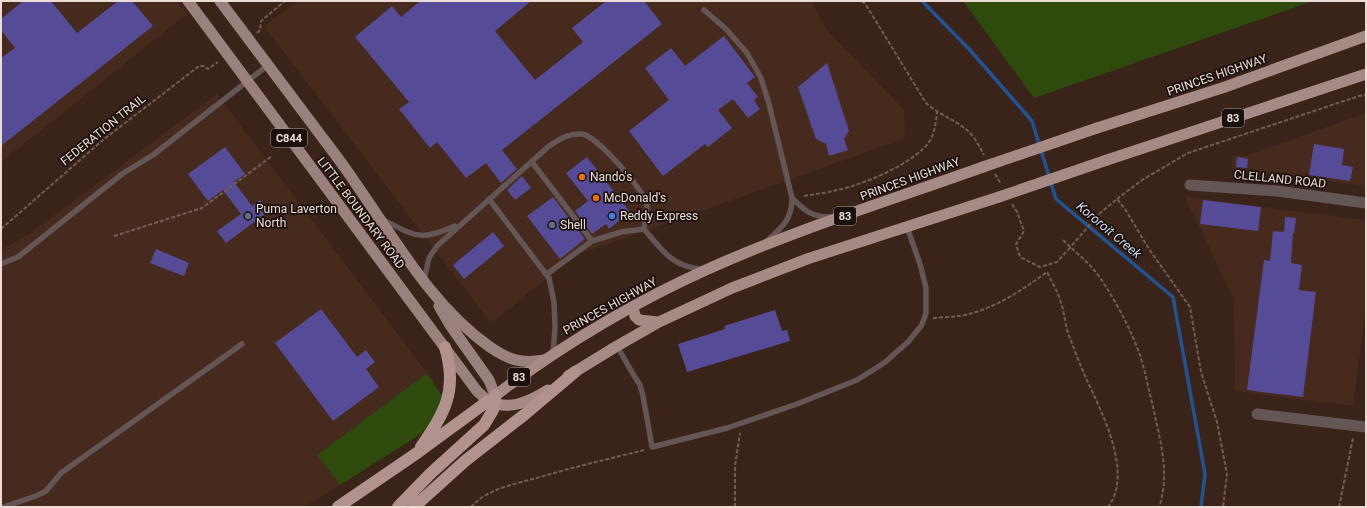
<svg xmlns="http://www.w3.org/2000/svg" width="1367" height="508" font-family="Roboto,sans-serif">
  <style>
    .built { fill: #472a1e }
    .green { fill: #2e4a0c }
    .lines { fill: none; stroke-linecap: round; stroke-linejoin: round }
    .stream { stroke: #205393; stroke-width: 3.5 }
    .building { fill: #564b96 }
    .path { stroke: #725e55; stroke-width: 2; stroke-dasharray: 4 2; stroke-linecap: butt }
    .service { stroke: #635654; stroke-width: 5.5 }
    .minor { stroke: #635654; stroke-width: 11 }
    .primary { stroke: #9b817d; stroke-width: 11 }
    .trunk { stroke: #a68a86; stroke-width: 11 }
    .motorway { stroke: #b1928e; stroke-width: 12 }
    .path-bridge { stroke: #725e55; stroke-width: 2; stroke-dasharray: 4 2; stroke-linecap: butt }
    .trunk-bridge { stroke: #a68a86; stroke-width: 11 }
    .food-dot { fill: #e8710a; stroke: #1a100c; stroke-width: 1.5 }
    .service-dot { fill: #5c6f8a; stroke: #1a100c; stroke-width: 1.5 }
    .shop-dot { fill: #3f7fe0; stroke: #1a100c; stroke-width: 1.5 }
    .labels { text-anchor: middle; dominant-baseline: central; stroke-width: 3.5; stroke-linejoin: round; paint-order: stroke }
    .shield { fill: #1a100c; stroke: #ac9f99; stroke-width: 1 }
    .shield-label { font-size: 11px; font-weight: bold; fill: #ebdcd6 }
    .street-label { font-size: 12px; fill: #ebdcd6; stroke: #1a100c }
    .poi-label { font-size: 12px; fill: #ebdcd6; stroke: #1a100c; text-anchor: start }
    .water-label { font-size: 13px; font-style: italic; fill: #cddbed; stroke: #1a100c }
  </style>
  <rect width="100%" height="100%" fill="#3a241a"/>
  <path class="built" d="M1 1H177L187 14 1 162Z
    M297 1H811L826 29 904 110 905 137 900 140 671 222 576 255 491 323 264 26Z
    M217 94 427 373 317 455 340 485 304 507H1V250L28 235Z
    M1366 113V186L1232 168 1233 156H1246Z
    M1185 197 1366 220V305L1353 406 1235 391 1234 299Z"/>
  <path class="green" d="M963 1H1313L1034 98Z
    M427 373 443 397 434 419 421 434 340 485 317 455Z"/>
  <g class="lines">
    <path class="stream" d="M922 1 969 49 1032 121 1056 199 1173 297 1205 474 1201 507"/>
  </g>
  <path class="building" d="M23 1H51L77 33 118 1H132L153 26 1 146V58L15 48 1 30V19Z
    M420 1H531L495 31 535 80 583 42 572 28 606 1H644L662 24 502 150 517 169 501 183 486 163 466 178 437 142 430 148 399 109 409 102 355 37 392 6 401 17Z
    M724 36 755 77 747 83 758 97 754 100 760 109 748 118 733 99 718 110 732 128 708 147 705 144 663 176 629 131 669 100 645 68 671 48 685 66Z
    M827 63 849 131 844 139 848 150 829 156 826 144 816 139 798 87Z
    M1314 144 1344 149 1342 165 1353 167 1350 181 1309 175Z
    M225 147 245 174 234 182 252 206 260 200 269 211 226 243 217 231 241 214 223 190 208 201 188 174Z
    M587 157 630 212 609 229 606 224 592 234 575 211 588 201 566 173Z
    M1237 157 1248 159 1247 168 1236 167Z
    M522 176 531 188 515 200 507 190Z
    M553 197 585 239 560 259 527 216Z
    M1203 200 1261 207 1258 231 1200 224Z
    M1285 217 1296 218 1294 233H1293L1291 263 1302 265 1299 290 1316 292 1303 397 1247 390 1264 260 1270 261 1273 231 1284 232Z
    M493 232 504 246 464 279 453 265Z
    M156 249 189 263 184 276 150 263Z
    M321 309 357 357 366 350 375 362 366 369 379 387 333 421 275 343Z
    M775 310 782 331 787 330 790 341 687 372 678 344 725 329 724 326Z"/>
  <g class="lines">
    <path class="path" d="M862 1 866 5 926 103C939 115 957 120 970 133 976 139 980 148 984 155
      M257 33 260 30 261 21 285 1
      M995 174 1001 184
      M804 196C815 194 826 193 837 190 863 185 918 162 931 139 935 131 936 121 937 112
      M1117 199 1142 180 1188 153 1359 96 1366 95
      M1012 204 1017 212 1024 231 1016 244 1020 257 1040 267 1057 262 1068 250
      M1099 214 1117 199 1125 209 1149 249 1190 307 1201 372 1217 422 1227 474 1223 507
      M1 229 103 140 199 66H204L208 69 218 62
      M114 236 202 208 272 156
      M1063 240C1073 250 1085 259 1094 270 1109 288 1128 324 1137 347 1144 364 1147 384 1152 402 1159 437 1171 472 1159 507
      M933 318C944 317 955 317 965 315 996 308 1022 290 1047 272 1052 282 1058 292 1061 303 1065 314 1065 327 1070 338 1075 351 1080 365 1086 378 1101 411 1134 473 1108 507
      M471 507C488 488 516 484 540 477 574 467 609 459 644 450
      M735 507V466L740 433
      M1339 507 1353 438"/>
    <path class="service" d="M704 10 726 29 747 53 761 78 769 104 792 198C792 220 782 227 767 241
      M532 162 592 241
      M792 198C805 211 812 217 830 217
      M489 199 549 278 554 302 555 326 553 354
      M383 220C416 236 419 242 455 226
      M1 264 18 257 122 174 153 155 268 65
      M547 274 592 241 621 232 644 229
      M424 280 429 258 437 246 549 146C560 139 568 133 582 134 597 136 645 191 647 205 647 213 645 222 644 229 662 250 672 267 702 269
      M617 346 633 374 640 385 643 396 652 447 727 428 797 404 857 380 884 363 908 342 921 326 924 319 926 313V288L920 264 907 227
      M3 507 36 496 46 491 61 473 242 344"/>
    <path class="minor" d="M1190 185 1277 191 1366 203
      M1257 414 1366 427"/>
    <path class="primary" d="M188 1 477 391 488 401
      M220 1C251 42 282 84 313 125 327 144 343 164 356 184 396 241 432 306 490 347 509 360 521 364 544 360
      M439 306 450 325 489 380 495 395"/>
    <path class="trunk" d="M1097 128 1225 87 1366 36
      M1107 160 1366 74
      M633 307 635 316 639 320 658 322
      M568 376 617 346 659 322 732 288 807 259 999 197
      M548 390C529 402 509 411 488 401 556 349 630 304 708 269 797 229 891 200 983 167"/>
    <path class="motorway" d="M421 447C445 412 458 391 445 347
      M338 507 417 453 488 401
      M398 507 430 474 484 425 493 410 495 402V395
      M414 507 465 461 524 415 575 372"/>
    <path class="path-bridge" d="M1068 250 1099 214"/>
    <path class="trunk-bridge" d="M983 167 1097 128
      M999 197 1107 160"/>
  </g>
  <g class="food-dot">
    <circle cx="582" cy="177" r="4"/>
    <circle cx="596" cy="198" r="4"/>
  </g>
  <g class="service-dot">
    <circle cx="248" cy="216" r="4"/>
    <circle cx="552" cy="225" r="4"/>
  </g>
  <circle class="shop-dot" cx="612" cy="216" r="4"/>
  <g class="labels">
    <g class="shield">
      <rect x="1222" y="109" width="22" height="18" rx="3"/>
      <rect x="271" y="129" width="36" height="18" rx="3"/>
      <rect x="834" y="207" width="22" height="18" rx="3"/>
      <rect x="508" y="368" width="22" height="18" rx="3"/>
    </g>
    <g class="shield-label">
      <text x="1233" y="118">83</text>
      <text x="289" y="138">C844</text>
      <text x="845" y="216">83</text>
      <text x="519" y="377">83</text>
    </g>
    <g class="street-label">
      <text transform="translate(1217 75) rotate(-19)">PRINCES HIGHWAY</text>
      <text transform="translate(103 130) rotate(-39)">FEDERATION TRAIL</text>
      <text transform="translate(910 179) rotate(-20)">PRINCES HIGHWAY</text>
      <text transform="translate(1280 179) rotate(6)">CLELLAND ROAD</text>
      <text transform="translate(361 213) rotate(53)">LITTLE BOUNDARY ROAD</text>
      <text transform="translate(610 306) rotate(-29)">PRINCES HIGHWAY</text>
    </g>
    <g class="poi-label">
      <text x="590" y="177">Nando's</text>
      <text x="604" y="198">McDonald's</text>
      <text x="256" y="209">Puma Laverton<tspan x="256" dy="14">North</tspan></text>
      <text x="620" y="216">Reddy Express</text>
      <text x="560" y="225">Shell</text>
    </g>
    <g class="water-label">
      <text transform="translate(1109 230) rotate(40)">Kororoit Creek</text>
    </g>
  </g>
  <rect width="1367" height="508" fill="none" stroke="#ebdcd6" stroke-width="4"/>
</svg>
